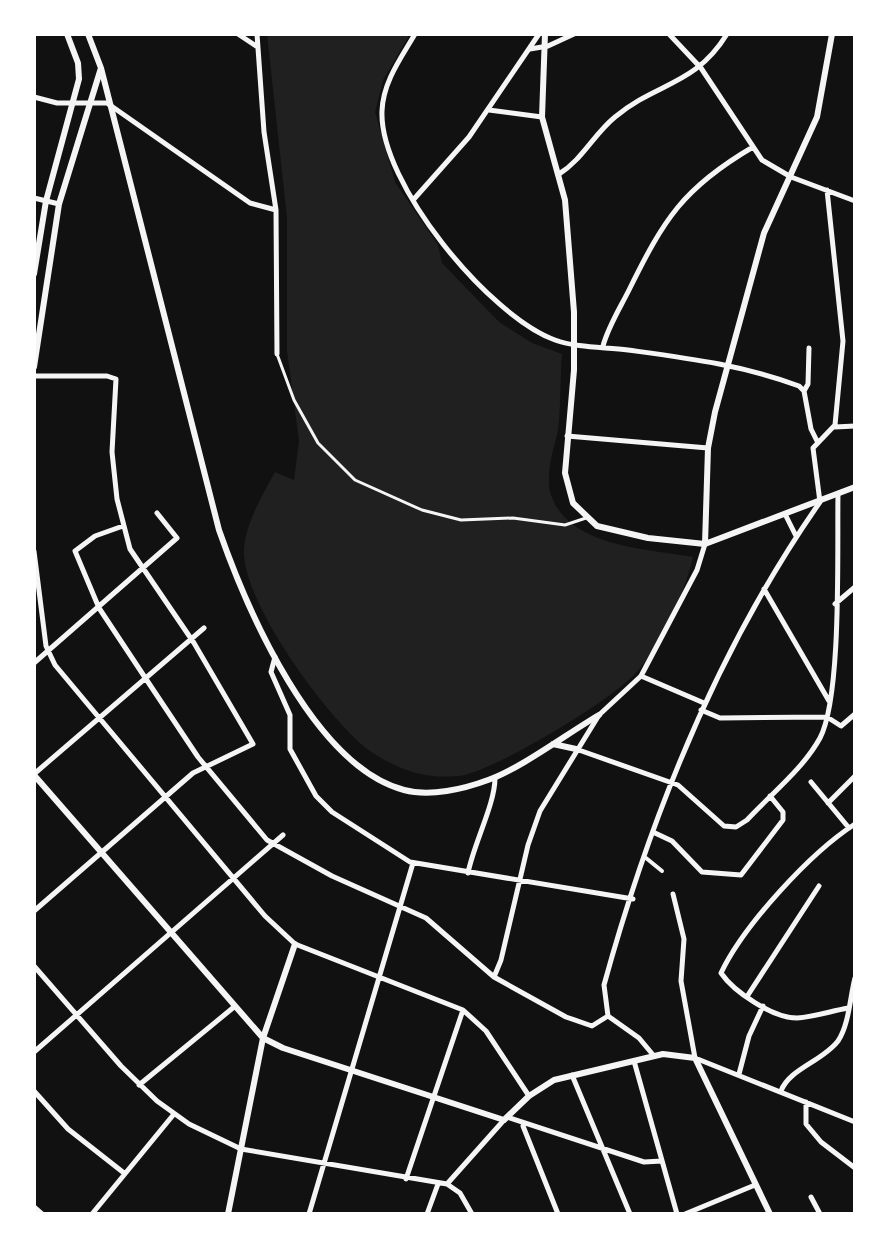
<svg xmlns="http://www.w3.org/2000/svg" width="889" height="1248" font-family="Ubuntu,sans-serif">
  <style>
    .green { fill: #202020 }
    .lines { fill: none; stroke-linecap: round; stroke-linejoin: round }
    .service { stroke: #f5f5f5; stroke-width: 3 }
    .pedestrian { stroke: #f5f5f5; stroke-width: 4 }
    .minor { stroke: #f5f5f5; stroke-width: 5 }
    .tertiary { stroke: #f5f5f5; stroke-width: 6 }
  </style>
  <rect width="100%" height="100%" fill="#111"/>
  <path class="green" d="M267 34H410L383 80 375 112 395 182 438 245 442 263 499 322 532 343 562 354C560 373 561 421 557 435 553 449 545 478 551 495 569 547 648 549 693 557 686 590 658 651 634 675 607 703 506 763 468 774 459 777 442 777 432 776 411 774 382 761 366 748 326 716 242 602 244 550 245 524 263 494 275 472L294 480 299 441 287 351V218Z"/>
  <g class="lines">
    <path class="service" d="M277 354 294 400 318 443 355 480 422 510 461 520 513 518 565 525 586 518"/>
    <path class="pedestrian" d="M646 858 662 871"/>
    <path class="minor" d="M238 34 256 46
      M257 34 264 132 276 210 277 354
      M415 34C401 58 383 82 382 111 379 183 489 316 555 340 577 348 605 347 628 350 686 358 743 365 799 386L804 391 811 429 817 441
      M669 34 701 68 762 160 791 177 855 201
      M530 49 548 46 574 34
      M34 97 57 103H107L250 203 276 210
      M489 110 542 117
      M559 174C582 160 594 134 615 117 657 82 695 86 727 34
      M34 198 59 204
      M414 199 469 137 539 34
      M603 346C608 327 620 308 629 290 664 219 683 188 753 147
      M34 376H107L116 379 112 452 117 499 130 549 194 643 253 744 193 773 34 911
      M804 391 808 384 809 348
      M835 427 855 426
      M567 436 708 448
      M786 516 796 536
      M123 526 95 536 75 551 99 608 144 676 198 757 267 840 332 876 426 918 494 977 566 1017 592 1026 608 1016
      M34 551 46 646 55 665 265 916 295 944 463 1010 486 1031 529 1096
      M764 589 829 701
      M835 604 855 587
      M275 657 271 672 290 715V749L316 796 332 812 410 862 633 899
      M34 663 177 538 157 513
      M641 676 704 703
      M701 710 720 718 827 717 841 726 855 714
      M576 749 678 785 724 826 736 827 747 820C771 794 803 769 820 738 842 696 837 548 838 494
      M34 774 204 628
      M811 782 849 828
      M828 803 855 776
      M655 833 672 841 702 872 741 875 783 820V812L770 796
      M468 873C474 843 495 804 495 778
      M673 894 684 939 681 981 695 1058 855 1122
      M34 966 121 1066 157 1101 189 1124 241 1149 447 1184 460 1193 472 1214
      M494 977 501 960 528 845 540 811 599 715 641 676 697 570 705 544
      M748 995 819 886
      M848 1008C831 1011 814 1017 797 1018 773 1018 734 992 721 973 744 925 810 853 855 824
      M34 1052 283 835
      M654 1056 639 1038 608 1016 604 985C651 814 718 648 820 502L813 448 835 425 843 341 827 190
      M634 1061 677 1214
      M739 1074 749 1036 763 1006
      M572 1075 630 1214
      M139 1085 234 1007
      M34 1091 68 1129 124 1173
      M781 1091C789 1069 823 1061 838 1041 849 1025 850 997 855 978
      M806 1102V1124L821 1142 855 1168
      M507 1117 644 1162 662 1161
      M523 1126 558 1214
      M406 1179 463 1010
      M447 1184 504 1120
      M811 1197 820 1214
      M34 1207 42 1214
      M92 1214 174 1114
      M309 1214 413 863
      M427 1214 438 1184
      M685 1214 755 1185"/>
    <path class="tertiary" d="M545 34 542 117 565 200 574 312V370L565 473 573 503 597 526 648 538 705 544 855 487
      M101 68 219 530C247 610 314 766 404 790 430 797 464 789 488 780 520 769 568 733 599 715
      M34 274 46 201 79 79 78 63 67 34
      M34 367 59 204 101 68 88 34
      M705 544 708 448 715 412 764 233 817 117 832 34
      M553 744 576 749
      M34 775 263 1038 283 1048 504 1120 529 1096 554 1080 663 1054 695 1058 770 1214
      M228 1214 263 1038 295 944"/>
  </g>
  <rect width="889" height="1248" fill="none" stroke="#ffffff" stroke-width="72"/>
</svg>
